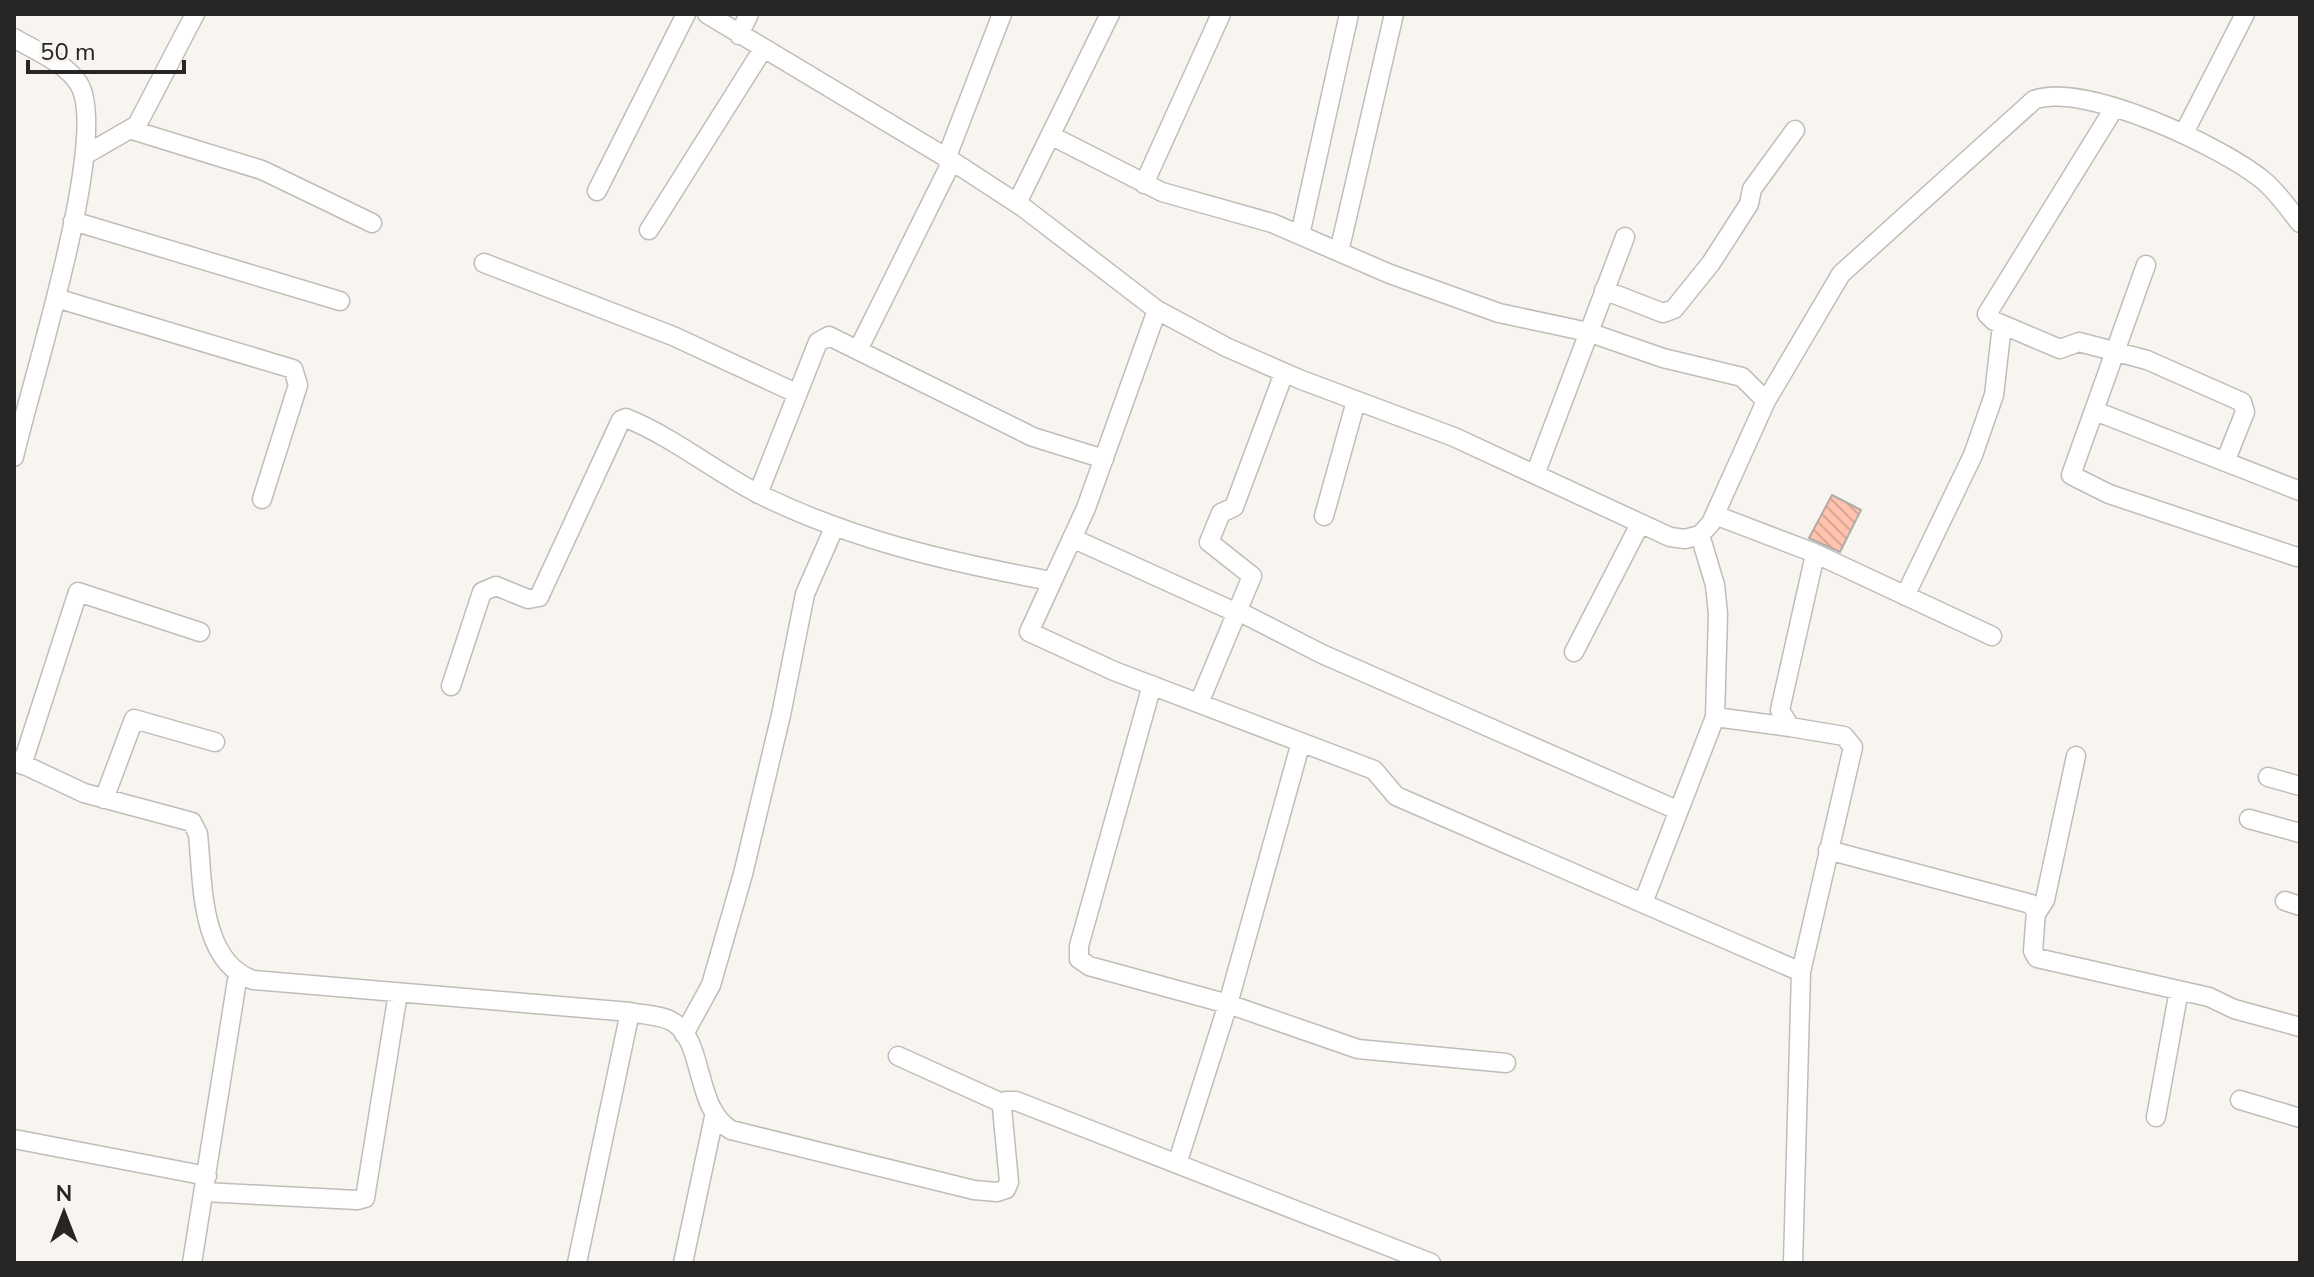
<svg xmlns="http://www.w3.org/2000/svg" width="2314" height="1277" font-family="'Nunito Sans',sans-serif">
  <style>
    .building { fill: url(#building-back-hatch); stroke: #b0aba9; stroke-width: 2 }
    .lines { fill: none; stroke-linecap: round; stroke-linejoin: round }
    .street-casing { stroke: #c0bdb9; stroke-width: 21 }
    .street { stroke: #fff; stroke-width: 18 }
  </style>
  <defs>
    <pattern id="building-back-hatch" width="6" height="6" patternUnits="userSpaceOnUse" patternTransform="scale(2)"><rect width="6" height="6" fill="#ffc2ad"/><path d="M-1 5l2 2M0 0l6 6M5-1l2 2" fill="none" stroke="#dba795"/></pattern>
  </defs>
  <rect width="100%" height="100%" fill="#f8f5f0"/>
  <path class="building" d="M1832 495 1861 510 1840 552 1809 538Z"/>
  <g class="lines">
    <g class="street-casing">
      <path id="street" d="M707 14 952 161 1024 208 1157 310 1226 347 1299 379 1454 437 1670 537 1685 539 1700 535 1711 523 1766 401 1841 274 2034 100C2084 81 2223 147 2264 181 2278 193 2289 209 2300 223
        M739 35 749 14
        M14 38C34 50 66 63 79 84 111 138 29 388 14 457
        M2113 110 1987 314 1994 321 2060 349 2079 342 2147 360 2242 402 2245 412 2225 462
        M132 130 262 170 372 223
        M2184 133 2245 14
        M1052 136 1162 192 1272 223 1390 274 1499 313 1588 332 1663 358 1742 377 1766 401
        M85 155 137 125 195 14
        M946 159 1002 14
        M1144 184 1221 14
        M597 191 686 14
        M1017 203 1110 14
        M73 221 340 301
        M649 230 763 49
        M1300 235 1349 14
        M1339 252 1394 14
        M484 263 673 336 796 393
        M2146 265 2071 475 2109 494 2297 557
        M1604 290 1663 313 1674 309 1711 263 1749 204 1752 189 1795 130
        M56 298 293 369 298 385 262 499
        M1157 310 1086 508 1029 632 1114 671 1374 770 1396 796 1801 972
        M858 350 952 161
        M2095 411 2300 491
        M1536 472 1625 237
        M758 494 818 342 829 336 1033 437 1104 459
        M1715 515 1812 552 1814 559 1780 710 1790 727 1844 736 1853 747 1801 972 1793 1263
        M1324 516 1356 401
        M1072 538 1237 613
        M1812 552 1992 636
        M1905 596 1973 455 1994 395 2002 325
        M1238 611 1322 654 1677 810
        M1574 652 1640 524
        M1152 685 1079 946V959L1089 966 1228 1004 1358 1049 1506 1063
        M451 686 482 592 496 586 528 599 539 597 621 420 626 418C673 437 714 471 759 494 852 540 949 562 1051 581
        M1199 703 1252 576 1209 542 1221 513 1234 507 1284 373
        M1715 717 1790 727
        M14 760 84 793 192 822 198 834C203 880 199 961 253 980L630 1012C644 1015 662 1015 673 1022 705 1041 694 1108 731 1130L974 1190 997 1192 1006 1189 1009 1182 1002 1108 1006 1101H1016L1431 1263
        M22 765 78 592 200 632
        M2268 777 2300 786
        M104 799 134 719 215 742
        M2249 819 2300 833
        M1828 850 2031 904 2036 911 2033 951 2037 958 2209 997 2234 1009 2300 1027
        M2285 901 2300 906
        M1643 903 1715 717 1718 614 1715 585 1700 535
        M2036 914 2045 900 2076 756
        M684 1034 711 985 743 874 781 715 805 594 834 528
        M898 1056 1004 1104
        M2240 1100 2300 1118
        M2156 1117 2179 990
        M14 1139 207 1176
        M1177 1164 1228 1004 1301 742
        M204 1192 357 1200 365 1198 398 993
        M192 1263 238 974
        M577 1263 630 1012
        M683 1263 714 1117"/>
    </g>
    <use href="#street" class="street"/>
  </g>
  <rect width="2314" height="1277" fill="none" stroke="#272624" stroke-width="32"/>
  <g transform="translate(64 1213)" stroke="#f8f5f0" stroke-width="6" paint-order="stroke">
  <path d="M0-6L14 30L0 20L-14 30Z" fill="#272624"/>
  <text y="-12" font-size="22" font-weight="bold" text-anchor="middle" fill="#272624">N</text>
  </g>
  <path d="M28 60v12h156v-12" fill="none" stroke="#272624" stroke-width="4"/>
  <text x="40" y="60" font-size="24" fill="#272624" stroke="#f8f5f0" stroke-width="6" paint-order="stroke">50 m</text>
</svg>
